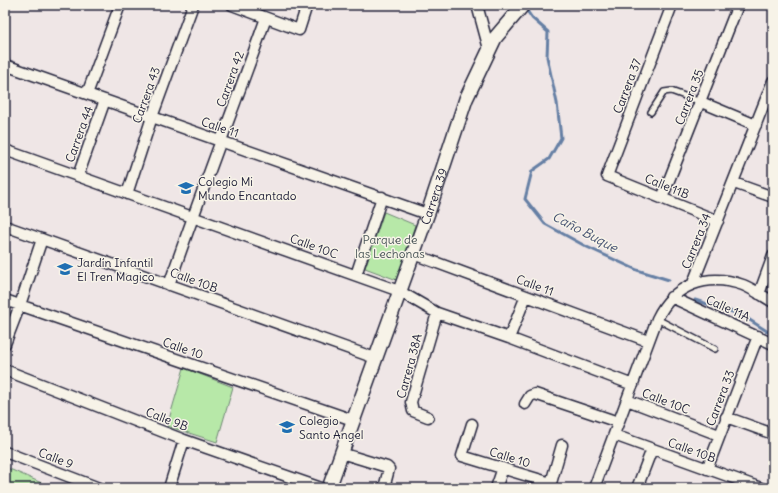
<svg xmlns="http://www.w3.org/2000/svg" width="778" height="493" font-family="Delius,sans-serif">
  <style>
    .green { fill: #b7e8a8; stroke: #6c8572 }
    .lines { fill: none; stroke-linecap: round; stroke-linejoin: round }
    .stream { stroke: #657fa4; stroke-width: 3 }
    .service-casing { stroke: #22223b; stroke-width: 8 }
    .minor-casing { stroke: #22223b; stroke-width: 13 }
    .tertiary-casing { stroke: #22223b; stroke-width: 16 }
    .service { stroke: #f7f3e8; stroke-width: 5 }
    .minor { stroke: #f7f3e8; stroke-width: 10 }
    .tertiary { stroke: #f7f3e8; stroke-width: 13 }
    .labels { text-anchor: middle; dominant-baseline: central; stroke-width: 3; stroke-linejoin: round; paint-order: stroke }
    .street-label { font-size: 12px; fill: #22223b; stroke: #f7f3e8 }
    .poi-label { font-size: 12px; fill: #22223b; stroke: #f7f3e8; text-anchor: start }
    .park-label { font-size: 12px; fill: #475456; stroke: #f7f3e8 }
    .water-label { font-size: 13px; font-style: italic; fill: #435070; stroke: #f7f3e8 }
  </style>
  <rect width="100%" height="100%" fill="#efe6e6"/>
  <filter id="ink" filterUnits="userSpaceOnUse"><feTurbulence type="fractalNoise" baseFrequency=".025" numOctaves="2"/><feDisplacementMap in="SourceGraphic" scale="8" xChannelSelector="R" yChannelSelector="G"/><feConvolveMatrix kernelMatrix="1 2 1 2 8 2 1 2 1" color-interpolation-filters="sRGB"/></filter>
  <g filter="url(#ink)">
    <path class="green" d="M384 212 415 225 397 280 365 268Z
      M184 368 233 387 217 442 167 426Z
      M5 467 53 488H5Z"/>
    <g class="lines">
      <path class="stream" d="M525 8 532 18 548 32 547 57 557 103 561 138 549 159 532 171 525 199 545 224 587 247 637 270 669 280
        M695 300 742 315 773 335"/>
      <g class="service-casing">
        <path id="service" d="M651 112 664 92 671 91 701 102
          M657 319 715 349"/>
      </g>
      <g class="minor-casing">
        <path id="minor" d="M232 5 299 30 307 5
          M477 5 489 49
          M672 5 607 176 718 221
          M5 65 427 214
          M87 94 120 5
          M701 102 756 125
          M5 150 399 291 437 313 509 338 633 385
          M78 176 105 100
          M734 183 773 197
          M127 194 152 117 193 5
          M662 198 738 5
          M5 226 375 358
          M413 254 648 341
          M356 275 382 197
          M693 283 773 81
          M169 285C200 195 234 107 266 18
          M759 294 773 256
          M671 297 773 344
          M5 300 353 420
          M509 338 526 296
          M5 344 20 305 42 239
          M5 370 184 440 321 488
          M627 400 719 435
          M525 404 530 396 535 394 618 422
          M428 417 413 411 411 402 437 313
          M726 417 773 434
          M472 424 462 456 551 483 562 445
          M614 435 761 488
          M5 452 99 488
          M341 453 387 467 389 469 384 488
          M707 469 758 336
          M169 488 184 440
          M496 488 503 468
          M594 488 657 319C673 285 707 272 743 285 753 289 763 296 773 302
          M637 488 652 449"/>
      </g>
      <g class="tertiary-casing">
        <g id="tertiary">
          <path id="s1" d="M329 488 429 210 466 99 495 38 523 5"/>
        </g>
      </g>
      <use href="#service" class="service"/>
      <use href="#minor" class="minor"/>
      <use href="#tertiary" class="tertiary"/>
    </g>
  </g>
  <defs>
    <g id="school-bare" transform="scale(1.2)"><path d="M0-5L7-2L0 1L-7-2ZM-4 1L0 2.5L4 1V4Q0 6-4 4Z" fill="#1f6fb2" stroke="#f7f3e8" stroke-width="2.5" paint-order="stroke"/></g>
  </defs>
  <g fill-rule="evenodd">
    <use href="#school-bare" x="186" y="188"/>
    <use href="#school-bare" x="65" y="269"/>
    <use href="#school-bare" x="287" y="427"/>
  </g>
  <g class="labels">
    <g class="street-label">
      <text transform="translate(230 79) rotate(-70)">Carrera 42</text>
      <text transform="translate(627 86) rotate(-69)">Carrera 37</text>
      <text transform="translate(146 95) rotate(-70)">Carrera 43</text>
      <text transform="translate(689 97) rotate(-69)">Carrera 35</text>
      <text transform="translate(220 127) rotate(19)">Calle 11</text>
      <text transform="translate(79 134) rotate(-70)">Carrera 44</text>
      <text transform="translate(667 186) rotate(22)">Calle 11B</text>
      <text stroke="none"><textPath href="#s1" startOffset="310">Carrera 39</textPath></text>
      <text transform="translate(696 241) rotate(-68)">Carrera 34</text>
      <text transform="translate(314 246) rotate(20)">Calle 10C</text>
      <text transform="translate(194 280) rotate(20)">Calle 10B</text>
      <text transform="translate(535 285) rotate(20)">Calle 11</text>
      <text transform="translate(728 308) rotate(24)">Calle 11A</text>
      <text transform="translate(183 348) rotate(19)">Calle 10</text>
      <text transform="translate(409 366) rotate(-75)">Carrera 38A</text>
      <text transform="translate(720 398) rotate(-69)">Carrera 33</text>
      <text transform="translate(666 401) rotate(21)">Calle 10C</text>
      <text transform="translate(167 419) rotate(21)">Calle 9B</text>
      <text transform="translate(692 450) rotate(20)">Calle 10B</text>
      <text transform="translate(510 457) rotate(17)">Calle 10</text>
      <text transform="translate(56 458) rotate(21)">Calle 9</text>
    </g>
    <g class="poi-label">
      <text x="198" y="181">Colegio Mi<tspan x="198" dy="14">Mundo Encantado</tspan></text>
      <text x="77" y="262">Jardín Infantil<tspan x="77" dy="14">El Tren Magico</tspan></text>
      <text x="299" y="420">Colegio<tspan x="299" dy="14">Santo Angel</tspan></text>
    </g>
    <g class="park-label">
      <text x="390" y="239">Parque de<tspan x="390" dy="14">las Lechonas</tspan></text>
    </g>
    <g class="water-label">
      <text transform="translate(585 232) rotate(28)">Caño Buque</text>
    </g>
  </g>
  <rect width="778" height="493" fill="none" stroke="#f7f3e8" stroke-width="20"/>
  <rect x="10" y="10" width="758" height="473" fill="none" stroke="#22223b" stroke-width="1.5" filter="url(#ink)"/>
</svg>
